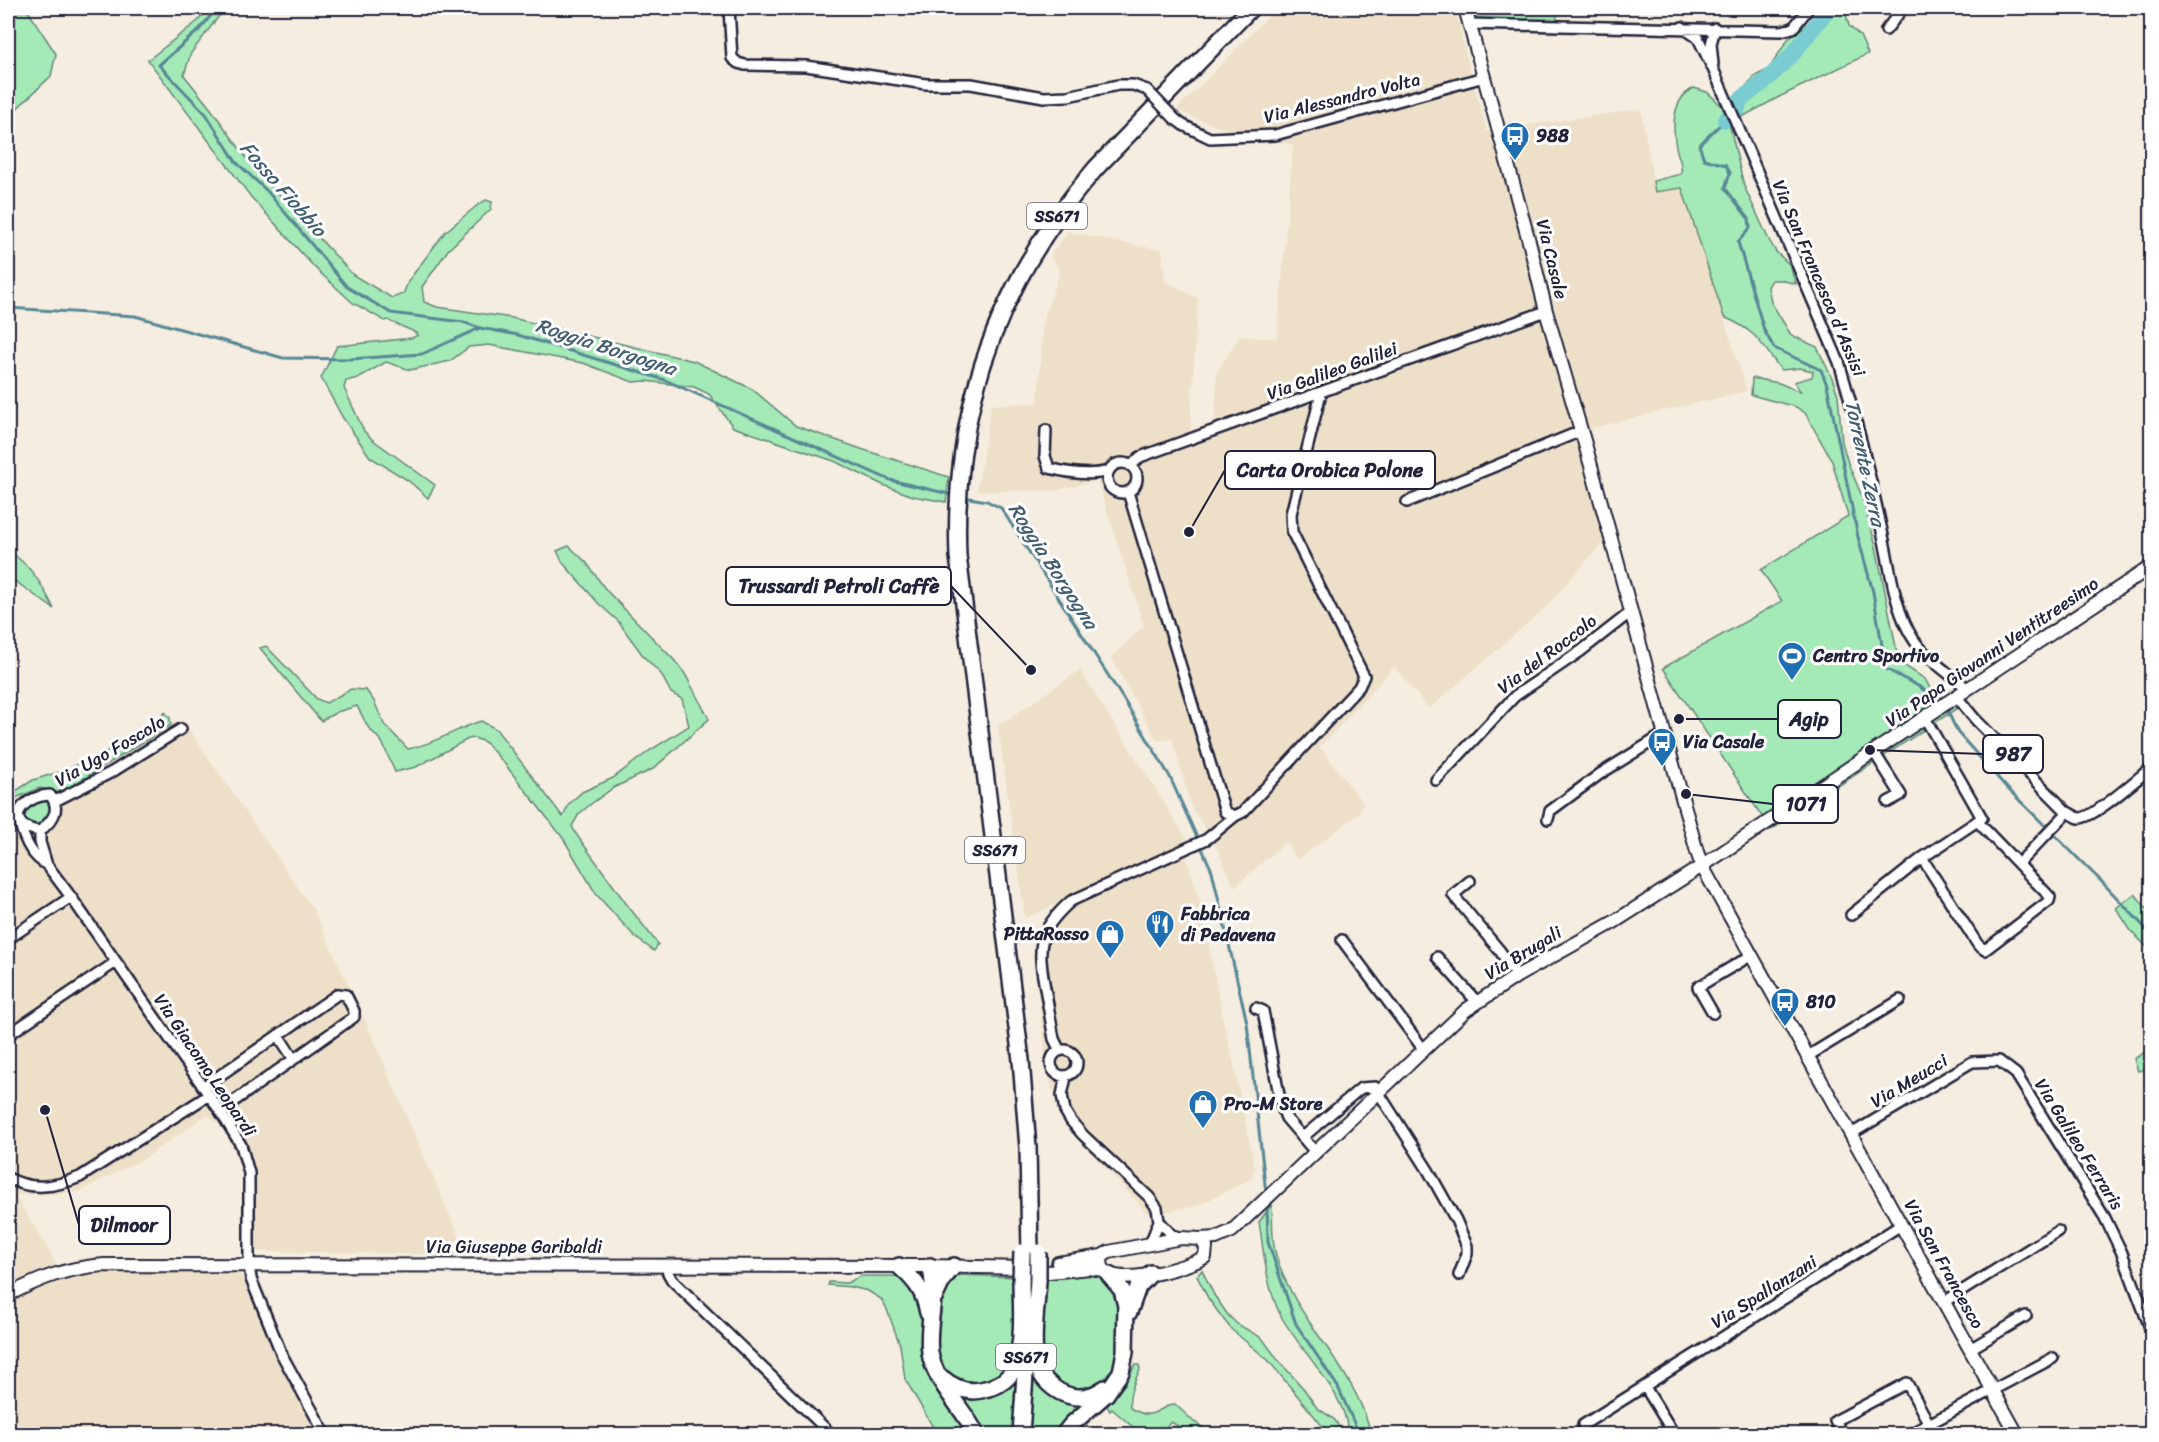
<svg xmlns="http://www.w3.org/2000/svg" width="2159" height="1442" font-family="Sriracha,sans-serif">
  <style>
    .built { fill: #eee0c8 }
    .green { fill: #a4eab7; stroke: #638679; stroke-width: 1.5 }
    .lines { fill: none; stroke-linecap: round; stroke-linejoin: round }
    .stream { stroke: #578796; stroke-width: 3 }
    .river { stroke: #7acbd2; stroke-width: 16 }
    .minor-casing { stroke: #22223b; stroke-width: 14 }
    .tertiary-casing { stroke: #22223b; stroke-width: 16 }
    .trunk-casing { stroke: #22223b; stroke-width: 20 }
    .minor { stroke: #fff; stroke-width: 9 }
    .tertiary { stroke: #fff; stroke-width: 12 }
    .trunk { stroke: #fff; stroke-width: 15 }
    .minor-bridge-casing { stroke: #22223b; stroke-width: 14; stroke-linecap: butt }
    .trunk-bridge-casing { stroke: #22223b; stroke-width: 20; stroke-linecap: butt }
    .minor-bridge { stroke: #fff; stroke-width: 9 }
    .trunk-bridge { stroke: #fff; stroke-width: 15 }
    .labels { text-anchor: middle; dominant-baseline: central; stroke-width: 6; stroke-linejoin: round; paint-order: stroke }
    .shield { fill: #fff; stroke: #646476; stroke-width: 1.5 }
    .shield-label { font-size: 16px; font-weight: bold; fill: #22223b }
    .street-label { font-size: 18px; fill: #22223b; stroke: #fff }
    .poi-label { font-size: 18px; font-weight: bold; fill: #22223b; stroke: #fff; text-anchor: start }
    .water-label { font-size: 20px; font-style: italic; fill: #415d70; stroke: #fff }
    .leader { fill: none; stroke: #22223b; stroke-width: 2 }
    .callout-dot { fill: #22223b; stroke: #fff; stroke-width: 2 }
    .callout { fill: #fff; stroke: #22223b; stroke-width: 2 }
    .callout-label { font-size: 20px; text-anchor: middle; font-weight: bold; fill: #22223b }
  </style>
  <rect width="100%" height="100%" fill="#f5eddf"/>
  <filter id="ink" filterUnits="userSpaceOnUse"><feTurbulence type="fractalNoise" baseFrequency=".0167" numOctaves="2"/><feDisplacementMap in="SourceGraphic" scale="12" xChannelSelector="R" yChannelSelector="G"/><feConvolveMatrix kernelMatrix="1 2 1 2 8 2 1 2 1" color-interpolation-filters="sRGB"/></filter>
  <g filter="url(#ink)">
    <path class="built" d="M1277 8H1455L1469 67 1487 131 1641 109 1655 191 1682 188 1747 391 1587 429 1613 531 1545 608 1429 709 1394 667 1320 747 1363 803 1359 814 1297 860 1286 842 1234 887 1217 848 1191 806 1172 738 1157 741 1111 657 1144 626 1097 480 1054 491H977L991 405 1038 403 1043 321 1060 271 1050 256 1068 232 1162 250 1165 281 1198 298 1190 430 1215 422 1217 372 1239 337 1277 338 1293 145 1227 130 1176 110Z
      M1080 670 1187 839 1179 844 1188 862 1200 901 1225 1029 1234 1065 1255 1169 1251 1179 1197 1206 1149 1215 1063 1122 1047 1072 1034 954 1038 929 1059 903 1025 918 998 726Z
      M182 720 313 909 364 1018 467 1255 242 1251 244 1174 222 1125 206 1115 145 1158 80 1191 62 1194 15 1195 54 1259 58 1279 81 1270H158L240 1274 252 1292 324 1434H8V801Z"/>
    <path class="green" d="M8 8H26L56 54 51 76 8 117Z
      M208 8H225L191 53 184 75 211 109 248 160 353 275 392 298 403 294 409 280 445 232 479 204 486 200 492 202 491 209 448 250 422 287 424 302 437 307 512 318 694 361 752 389 796 426 864 450 949 477 946 502 913 496 883 485 834 461 733 427 709 394 694 387 646 381 633 382 583 363 489 345 469 347 450 361 410 370 386 362 358 378 346 381 344 388 364 431 373 440 435 485 428 498 409 481 370 457 343 418 321 378 337 346 412 338 418 335C413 329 397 326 388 320L385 321 353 303 315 268 251 197 148 60 198 21Z
      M1475 8H1558L1556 22 1480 20 1476 18Z
      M1822 8H1847L1845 11 1849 26 1860 36 1868 54 1781 96 1742 117 1733 101 1755 76 1769 69 1788 39 1819 15Z
      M1694 88 1707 92 1722 106 1730 127 1744 186 1768 238 1776 252 1789 264 1796 284 1781 280H1772L1768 287 1771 302 1791 335 1817 347 1832 378 1838 395 1842 442 1848 463 1861 494 1875 542 1899 662 1925 679 1932 692 1959 707 1771 830 1663 668 1782 601 1761 570 1848 516 1832 461 1805 413 1796 407 1751 395 1752 378 1779 383 1801 392 1794 382 1812 377 1813 371 1800 368 1781 370C1760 342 1758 332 1724 317L1682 188 1655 192 1653 181 1681 174C1683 161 1678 159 1676 147 1672 125 1672 99 1694 88Z
      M569 546 586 562 606 590 674 660 685 674 709 719 653 769 613 788 591 804 579 814 572 826 576 834 628 906 658 944 654 951 635 937 596 894 563 838 504 763 485 742 474 738 468 739 416 767 395 772 382 742 368 727 357 706 337 712 321 721 260 648 266 646 317 699 326 703 351 689 366 690 374 701 384 724 408 749C434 744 456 729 481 721L496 729 563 817 569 804 582 792 613 778 649 751 689 726 682 699 671 693 661 674 644 657 618 621 599 604 563 563 557 551Z
      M8 550C31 566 42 584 54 609L8 576Z
      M165 712 170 718 171 725 60 793 40 788 8 801V796L33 780 66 770 135 738 147 731Z
      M45 799 50 802 52 813 40 825 34 827 24 821C23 807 34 803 45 799Z
      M2135 894 2151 914V951L2131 931 2116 908Z
      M2151 1048V1068L2138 1071 2134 1059Z
      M1272 1204C1273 1220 1271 1239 1276 1255 1295 1322 1355 1366 1371 1434H1347C1351 1399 1297 1347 1281 1316 1266 1287 1264 1252 1259 1222Z
      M1202 1270 1214 1295 1228 1315 1237 1324 1262 1338 1278 1360 1304 1389 1317 1408 1334 1419 1344 1434H1329L1268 1360 1232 1330 1224 1320 1208 1298 1197 1276Z
      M1045 1274C1059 1275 1094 1272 1104 1277 1128 1286 1120 1329 1118 1349 1118 1356 1118 1365 1115 1371 1101 1396 1056 1398 1046 1366 1039 1343 1044 1299 1045 1274Z
      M958 1275 1017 1277 1015 1360 993 1382 968 1385 950 1377 941 1366 936 1350V1320L941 1288 947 1280Z
      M861 1276H892L905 1279 912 1284 924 1318 922 1353 925 1369 970 1434H937L905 1379 900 1345 886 1307 881 1299 868 1291 851 1287 828 1285 829 1282 847 1283Z
      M1135 1365H1139L1140 1370C1134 1382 1128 1395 1130 1408 1156 1422 1152 1409 1175 1404L1194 1422 1214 1434H1191L1171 1422 1158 1434H1141L1112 1409 1110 1411 1107 1406 1125 1384Z
      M1019 1373 1014 1434H981L959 1394Z
      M1033 1375 1088 1401 1058 1434H1029Z"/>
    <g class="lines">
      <path class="stream" d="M217 8 199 30 159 65 206 114 236 162 268 192 347 287 391 313 463 322 480 328
        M1725 120 1699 145 1704 159 1726 165 1730 173 1725 188 1749 219 1750 228 1738 242 1764 330 1774 348 1821 370 1827 385 1858 537 1873 592 1886 669 1920 687 1941 703
        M8 308 135 316 283 358 350 359 422 354 480 328 518 335 665 380 890 480 953 495
        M963 497 987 501 1001 508 1122 697 1169 775 1212 871 1247 1023 1266 1193
        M1946 708 1958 733 2007 788 2101 881 2152 935
        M1267 1203 1268 1242 1296 1324 1338 1387 1359 1434"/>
      <path class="river" d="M1725 120 1737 111 1740 100 1764 82 1791 56 1829 8"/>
      <g class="minor-casing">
        <path id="minor" d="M729 8 732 58 738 63 745 65 806 66 926 84H971L1044 97 1068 96 1118 85H1133L1147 90
          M1469 24 1781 31 1793 28 1809 8
          M1682 27 1698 38 1714 71 1839 362C1856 418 1870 474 1882 531 1890 565 1894 611 1914 640 1928 660 1950 674 1968 689
          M1886 30 1903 8
          M1713 64 1711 44 1715 28
          M1175 119 1183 125 1210 138 1275 135 1484 77
          M1046 430 1045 456 1049 468C1068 473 1091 476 1109 471
          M1107 478a15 15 0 1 1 30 0a15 15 0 1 1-30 0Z
          M1131 466 1140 457 1546 311
          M1128 492 1225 812 1235 816 1243 812 1359 687 1364 676 1292 532 1291 514 1321 393
          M1407 502 1581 431
          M1957 697 1975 719 2066 811C2070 813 2075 817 2079 818 2092 820 2139 777 2152 767
          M1874 752 1901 795 1888 802
          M1436 780 1515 696 1581 651 1631 612
          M55 801 112 772 181 729
          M1548 819 1550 811 1600 774 1664 734
          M20 823C24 840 31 856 47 865L40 842V831C52 821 62 810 50 795 20 796 2 826 40 831
          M1922 858 1978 945 1985 950 2049 901 2050 897 1977 821
          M2018 864 2068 812
          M47 865 71 897 220 1111 241 1145 249 1173V1264L251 1279 282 1355 325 1434
          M1470 881 1453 895 1500 951 1517 976
          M1851 915 1922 858 1982 818 1925 718
          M8 939 71 897
          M1342 940 1424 1050
          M1437 957 1477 1002
          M1256 1008 1263 1011 1281 1105 1286 1118 1316 1153
          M1713 1013 1698 987 1752 955
          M8 1035 116 962
          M278 1035 293 1058
          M1051 1063a13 13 0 1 1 26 0a13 13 0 1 1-26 0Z
          M1060 1051 1054 1039C1051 1022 1048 1005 1045 988 1037 946 1038 930 1071 901L1207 839 1235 816
          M1808 1056 1900 1000
          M1066 1077 1062 1095 1065 1111 1071 1121 1083 1135 1149 1197 1157 1208 1159 1221
          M203 1087 338 994 346 995 354 1011V1017L220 1111
          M1851 1134 1972 1062 1999 1061 2016 1074 2105 1218 2122 1253 2152 1333
          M1303 1137 1361 1088 1375 1087 1428 1170 1456 1220 1467 1246V1254L1459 1275
          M8 1178C32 1191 55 1187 80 1177L209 1095
          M1150 1244 1159 1221 1171 1234 1181 1238
          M666 1265 668 1273 672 1280 831 1434
          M1944 1302 2058 1231
          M1970 1349 2026 1316
          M1645 1387 1674 1434
          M1583 1425 1901 1225
          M1842 1434 1835 1421 1907 1383 1929 1424
          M1910 1434 2053 1358"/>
      </g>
      <g class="tertiary-casing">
        <path id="tertiary" d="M1465 8 1530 245 1546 311 1585 444 1697 852 1702 866 2017 1434
          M1201 1239 1206 1247 1205 1257C1189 1267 1092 1297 1102 1256L1109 1252 1181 1238 1201 1239 1216 1238 1232 1231 1466 1010 1517 976 1614 922 1702 866 2152 566
          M1058 1263 1102 1256
          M8 1295C41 1278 66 1268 104 1265L930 1266 1028 1268 1049 1272 1090 1268 1103 1270"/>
      </g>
      <g class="trunk-casing">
        <path id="trunk" d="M1030 1252 1028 1148 1021 1060 958 556C952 408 1000 278 1096 168L1251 8
          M899 1266C915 1280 924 1291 928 1313
          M930 1266C939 1295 926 1323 930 1353 934 1381 964 1409 976 1434
          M1038 1280C1037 1304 1032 1332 1035 1356 1037 1380 1063 1402 1088 1396 1094 1395 1100 1391 1105 1388
          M935 1296 943 1279 954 1266
          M1129 1312 1138 1287 1151 1273
          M942 1378C954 1388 969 1394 985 1389 994 1387 1003 1383 1009 1376 1026 1355 1021 1306 1021 1280
          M1021 1434 1027 1345
          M1064 1434 1072 1424 1106 1394 1121 1372 1125 1352 1126 1306 1122 1290 1109 1275"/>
      </g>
      <use href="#minor" class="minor"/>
      <use href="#tertiary" class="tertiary"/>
      <use href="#trunk" class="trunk"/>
      <g class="minor-bridge-casing">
        <path id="minor-bridge" d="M1147 90 1175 119"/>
      </g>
      <g class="trunk-bridge-casing">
        <path id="trunk-bridge" d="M1021 1280 1022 1252
          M1038 1280V1252"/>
      </g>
      <use href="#minor-bridge" class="minor-bridge"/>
      <use href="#trunk-bridge" class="trunk-bridge"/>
    </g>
  </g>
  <defs>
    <g id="bus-pin" transform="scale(1.5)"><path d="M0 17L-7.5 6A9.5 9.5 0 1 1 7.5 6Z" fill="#1f6fb2" stroke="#fff"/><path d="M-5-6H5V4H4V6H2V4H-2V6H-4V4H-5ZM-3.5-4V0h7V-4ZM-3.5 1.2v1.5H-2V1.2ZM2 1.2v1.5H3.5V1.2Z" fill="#fff"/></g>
    <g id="stadium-pin" transform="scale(1.5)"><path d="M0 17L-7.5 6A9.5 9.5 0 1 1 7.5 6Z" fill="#1f6fb2" stroke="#fff"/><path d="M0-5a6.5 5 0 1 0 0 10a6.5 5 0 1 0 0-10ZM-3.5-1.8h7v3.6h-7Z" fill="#fff"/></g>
    <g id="restaurant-pin" transform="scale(1.5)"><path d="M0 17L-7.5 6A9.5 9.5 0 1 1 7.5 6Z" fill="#1f6fb2" stroke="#fff"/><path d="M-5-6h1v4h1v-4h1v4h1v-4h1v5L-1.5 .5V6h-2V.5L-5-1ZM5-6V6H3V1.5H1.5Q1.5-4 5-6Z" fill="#fff"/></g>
    <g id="shop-pin" transform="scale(1.5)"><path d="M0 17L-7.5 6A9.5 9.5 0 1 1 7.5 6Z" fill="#1f6fb2" stroke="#fff"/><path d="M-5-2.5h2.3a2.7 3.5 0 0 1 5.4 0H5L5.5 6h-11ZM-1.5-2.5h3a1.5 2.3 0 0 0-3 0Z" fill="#fff"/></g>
  </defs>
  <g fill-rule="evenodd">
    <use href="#bus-pin" x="1515" y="136"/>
    <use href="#stadium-pin" x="1792" y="656"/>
    <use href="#bus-pin" x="1662" y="742"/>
    <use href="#restaurant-pin" x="1160" y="924"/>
    <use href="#shop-pin" x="1110" y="934"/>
    <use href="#bus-pin" x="1785" y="1002"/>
    <use href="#shop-pin" x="1203" y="1104"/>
  </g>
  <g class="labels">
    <g class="shield">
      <rect x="1027" y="203" width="60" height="26" rx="4.5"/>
      <rect x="965" y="837" width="60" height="26" rx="4.5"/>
      <rect x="996" y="1344" width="60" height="26" rx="4.5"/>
    </g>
    <g class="shield-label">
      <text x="1057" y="216">SS671</text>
      <text x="995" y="850">SS671</text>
      <text x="1026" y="1357">SS671</text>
    </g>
    <g class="street-label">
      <text transform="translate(1342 98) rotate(-14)">Via Alessandro Volta</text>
      <text transform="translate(1552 259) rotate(76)">Via Casale</text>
      <text transform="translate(1819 278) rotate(67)">Via San Francesco d'Assisi</text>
      <text transform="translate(1332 371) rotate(-20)">Via Galileo Galilei</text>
      <text transform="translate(1992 652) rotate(-34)">Via Papa Giovanni Ventitreesimo</text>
      <text transform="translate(1547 654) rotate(-37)">Via del Roccolo</text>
      <text transform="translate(110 751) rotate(-30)">Via Ugo Foscolo</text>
      <text transform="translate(1523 953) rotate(-31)">Via Brugali</text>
      <text transform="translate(205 1065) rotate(56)">Via Giacomo Leopardi</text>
      <text transform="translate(1909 1081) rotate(-31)">Via Meucci</text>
      <text transform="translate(2079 1144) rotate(58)">Via Galileo Ferraris</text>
      <text x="514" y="1247">Via Giuseppe Garibaldi</text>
      <text transform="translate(1944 1264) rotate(61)">Via San Francesco</text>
      <text transform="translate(1764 1292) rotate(-32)">Via Spallanzani</text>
    </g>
    <g class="poi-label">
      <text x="1536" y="136">988</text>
      <text x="1813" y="656">Centro Sportivo</text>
      <text x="1683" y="742">Via Casale</text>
      <text x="1181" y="914">Fabbrica<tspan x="1181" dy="21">di Pedavena</tspan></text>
      <text x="1089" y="934" text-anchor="end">PittaRosso</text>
      <text x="1806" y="1002">810</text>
      <text x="1224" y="1104">Pro-M Store</text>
    </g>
    <g class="water-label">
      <text transform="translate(283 189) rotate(49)">Fosso Fiobbio</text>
      <text transform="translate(606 347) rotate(18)">Roggia Borgogna</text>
      <text transform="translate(1865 463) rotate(78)">Torrente Zerra</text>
      <text transform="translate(1053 566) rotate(57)">Roggia Borgogna</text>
    </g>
  </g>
  <path class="leader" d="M1189 532L1225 470M1031 670L951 586M1679 719L1778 719M1870 750L1983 754M1686 794L1773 804M45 1110L79 1225"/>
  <g class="callout-dot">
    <circle cx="1189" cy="532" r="6"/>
    <circle cx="1031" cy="670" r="6"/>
    <circle cx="1679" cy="719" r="6"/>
    <circle cx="1870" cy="750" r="6"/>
    <circle cx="1686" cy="794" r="6"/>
    <circle cx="45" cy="1110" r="6"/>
  </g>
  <g class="callout">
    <rect x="1225" y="451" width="210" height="38" rx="6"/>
    <rect x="726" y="567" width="225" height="38" rx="6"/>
    <rect x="1778" y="700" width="63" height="38" rx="6"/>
    <rect x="1983" y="735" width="60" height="38" rx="6"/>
    <rect x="1773" y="785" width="65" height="38" rx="6"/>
    <rect x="79" y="1206" width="91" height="38" rx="6"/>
  </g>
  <g class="callout-label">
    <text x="1330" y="477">Carta Orobica Polone</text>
    <text x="839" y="593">Trussardi Petroli Caffè</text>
    <text x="1809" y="726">Agip</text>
    <text x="2013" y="761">987</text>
    <text x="1806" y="811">1071</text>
    <text x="124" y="1232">Dilmoor</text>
  </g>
  <rect width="2159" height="1442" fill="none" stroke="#fff" stroke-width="30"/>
  <rect x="15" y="15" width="2129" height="1412" fill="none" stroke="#22223b" stroke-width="2" filter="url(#ink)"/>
</svg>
